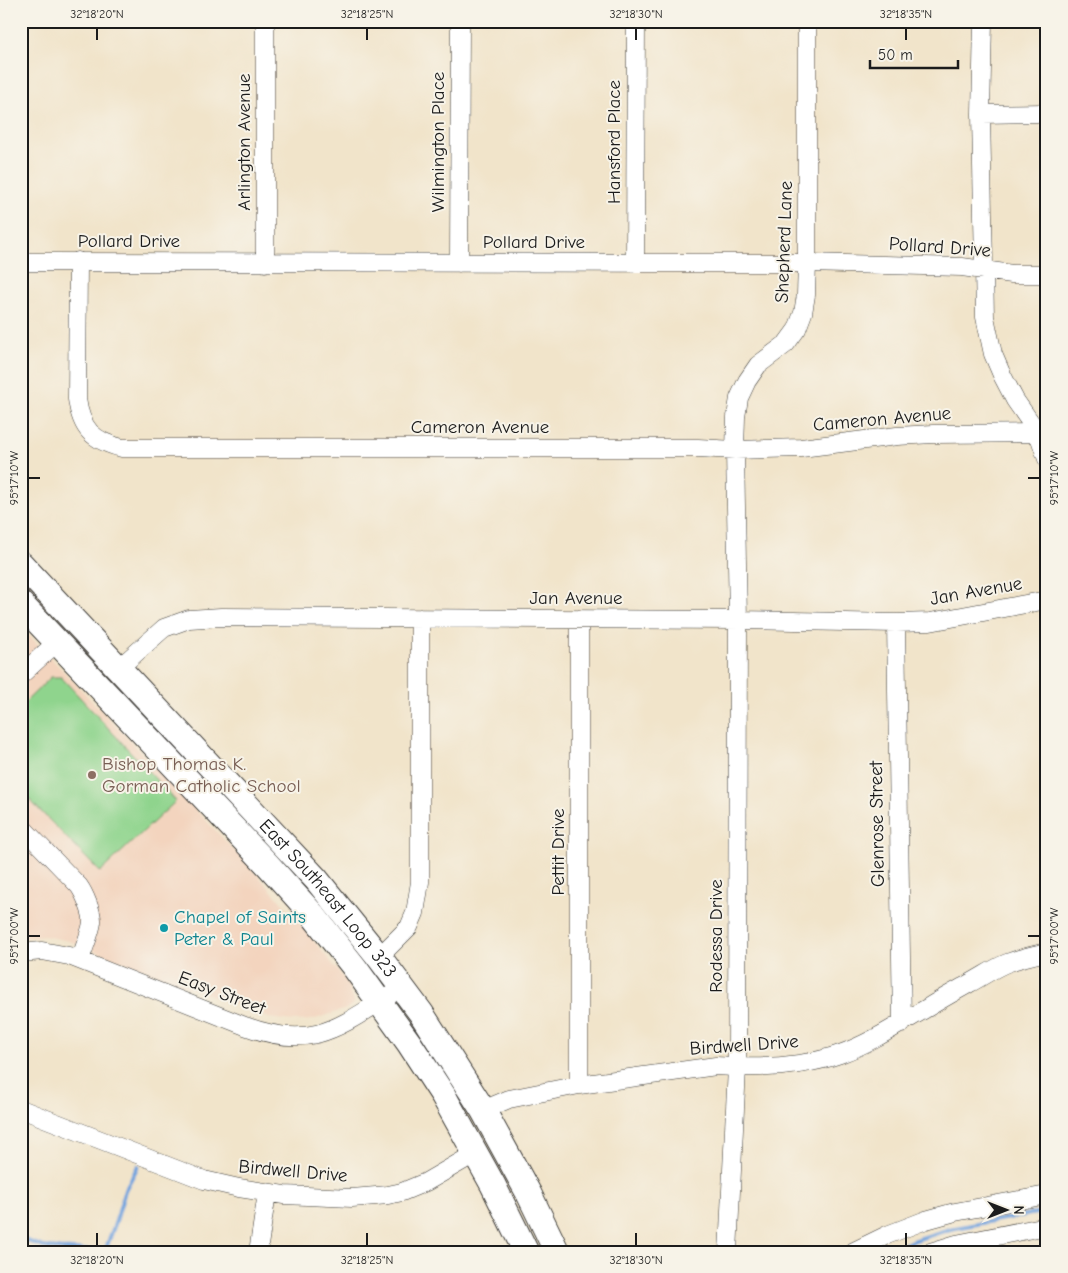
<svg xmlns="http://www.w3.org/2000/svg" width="1068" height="1273" font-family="'Comic Neue',sans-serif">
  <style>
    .built { fill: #f3d4be }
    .green { fill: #8fd48d; stroke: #567854 }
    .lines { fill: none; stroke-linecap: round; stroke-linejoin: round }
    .stream { stroke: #74a4de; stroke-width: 4 }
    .minor-casing { stroke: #3c3a36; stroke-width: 19 }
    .highway-casing { stroke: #3c3a36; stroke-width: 27 }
    .minor { stroke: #fff; stroke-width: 18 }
    .highway { stroke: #fff; stroke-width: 25 }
    .ticks { fill: none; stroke: #1c1c1c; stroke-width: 2 }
    .education-dot { fill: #8d6e63; stroke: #f7f3e8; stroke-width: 2 }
    .culture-dot { fill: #0f9aa8; stroke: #f7f3e8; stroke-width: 2 }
    .labels { text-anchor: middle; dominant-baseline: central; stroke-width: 4; stroke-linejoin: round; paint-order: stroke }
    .street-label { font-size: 19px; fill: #1c1c1c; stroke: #f7f3e8 }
    .education-label { font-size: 19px; fill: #785e54; stroke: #f7f3e8; text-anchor: start }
    .culture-label { font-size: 19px; fill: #0d838f; stroke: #f7f3e8; text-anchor: start }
    .neatline { fill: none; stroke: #1c1c1c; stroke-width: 2 }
    .ticks-label { font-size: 12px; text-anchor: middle; fill: #1c1c1c }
  </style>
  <rect width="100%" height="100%" fill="#f7f3e8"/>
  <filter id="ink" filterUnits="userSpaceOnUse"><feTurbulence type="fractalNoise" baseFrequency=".02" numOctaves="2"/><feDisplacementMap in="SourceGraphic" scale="10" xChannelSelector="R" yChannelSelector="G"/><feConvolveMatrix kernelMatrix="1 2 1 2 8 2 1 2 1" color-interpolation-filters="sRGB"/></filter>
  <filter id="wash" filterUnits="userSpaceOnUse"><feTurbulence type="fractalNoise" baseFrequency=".0096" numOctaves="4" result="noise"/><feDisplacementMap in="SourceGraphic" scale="20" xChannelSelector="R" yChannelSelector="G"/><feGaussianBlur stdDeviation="1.12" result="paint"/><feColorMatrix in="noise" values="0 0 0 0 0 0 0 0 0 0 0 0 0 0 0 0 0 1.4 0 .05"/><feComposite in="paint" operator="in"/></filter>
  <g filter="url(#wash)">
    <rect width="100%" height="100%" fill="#f1e4ca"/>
    <path class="built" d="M21 627 257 874 296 919 346 981 351 992 350 994 354 1000 353 1004 346 1009 312 1020 293 1021 269 1018 69 941 46 936 21 937Z"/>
    <path class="green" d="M51 677H61L176 801 100 872 21 791V706Z"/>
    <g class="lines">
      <path class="stream" d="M21 1238C28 1241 36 1245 44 1247 66 1251 89 1250 112 1252
        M105 1251 116 1221 125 1190 138 1166
        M889 1252 912 1241 950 1229 1047 1211"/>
    </g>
  </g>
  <g filter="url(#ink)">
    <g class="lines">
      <g class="minor-casing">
        <path id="minor" d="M983 21 981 114 985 317 993 354 1002 375 1015 400 1038 433 1047 459
          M981 114 1047 113
          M78 261 77 399C81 429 93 441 122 448H698L735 450 801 448 897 436 933 434 1047 433
          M21 263 28 262 807 263 962 267 1012 274H1047
          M265 263V21
          M459 263 460 21
          M635 263 636 21
          M579 619V1085
          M896 623 902 1024
          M119 668 164 628 189 619 221 617 738 620 896 623 930 622 1047 600
          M21 675 57 642
          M21 826 79 886C84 893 93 913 92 922 91 932 83 950 80 960
          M21 953 42 951 69 956 245 1026C310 1050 335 1030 389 996
          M379 957 409 927 415 913 420 882V618
          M21 1109 204 1180 239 1188 284 1195 352 1198 388 1195 402 1192 426 1182 476 1153
          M483 1110 509 1099 579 1085 716 1066C758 1069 801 1068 840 1054 871 1043 899 1024 927 1008 941 999 956 991 970 983 982 977 994 968 1007 963 1020 958 1033 955 1047 952
          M258 1252 267 1193
          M728 1252 737 1068 738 620 735 450 736 417 739 398 747 381 758 365 786 344 797 329 803 313 806 295 807 263V21
          M852 1252 887 1235 926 1220 955 1212 1047 1195
          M930 1252 956 1244 1047 1226"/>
      </g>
      <g class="highway-casing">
        <g id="highway">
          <path id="s1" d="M21 564 316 879 379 957 421 1013 483 1110 529 1194 557 1252"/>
          <path d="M21 604 268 865 313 915 355 968 409 1043 443 1095 493 1185 526 1252"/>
        </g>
      </g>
      <use href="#minor" class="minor"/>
      <use href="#highway" class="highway"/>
    </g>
  </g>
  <path class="ticks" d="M97 28V40M367 28V40M636 28V40M906 28V40M28 478H40M1028 478H1040M28 936H40M1028 936H1040M97 1233V1246M367 1233V1246M636 1233V1246M906 1233V1246"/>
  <circle class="education-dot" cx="92" cy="775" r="5"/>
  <circle class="culture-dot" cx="164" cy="928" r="5"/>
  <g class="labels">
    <g class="street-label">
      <text transform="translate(244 142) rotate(-90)">Arlington Avenue</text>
      <text transform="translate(438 142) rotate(-90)">Wilmington Place</text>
      <text transform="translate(614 142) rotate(-90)">Hansford Place</text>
      <text x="129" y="241">Pollard Drive</text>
      <text x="534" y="242">Pollard Drive</text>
      <text transform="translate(784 242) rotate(-88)">Shepherd Lane</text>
      <text transform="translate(940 247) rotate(4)">Pollard Drive</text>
      <text transform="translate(882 419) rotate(-5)">Cameron Avenue</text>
      <text x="480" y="427">Cameron Avenue</text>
      <text transform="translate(976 591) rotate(-10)">Jan Avenue</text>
      <text x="576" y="598">Jan Avenue</text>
      <text transform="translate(877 824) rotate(-91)">Glenrose Street</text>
      <text transform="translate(558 852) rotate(-90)">Pettit Drive</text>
      <text stroke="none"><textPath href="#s1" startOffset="454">East Southeast Loop 323</textPath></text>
      <text transform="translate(716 936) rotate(-90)">Rodessa Drive</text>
      <text transform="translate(222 993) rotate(21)">Easy Street</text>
      <text transform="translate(744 1045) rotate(-4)">Birdwell Drive</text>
      <text transform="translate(293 1171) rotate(5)">Birdwell Drive</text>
    </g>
    <g class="education-label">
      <text x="102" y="764">Bishop Thomas K.<tspan x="102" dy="22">Gorman Catholic School</tspan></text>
    </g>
    <g class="culture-label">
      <text x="174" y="917">Chapel of Saints<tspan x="174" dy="22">Peter &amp; Paul</tspan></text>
    </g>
  </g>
  <rect width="1068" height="1273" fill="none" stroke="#f7f3e8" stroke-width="55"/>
  <g transform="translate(1006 1210) rotate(90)" stroke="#f7f3e8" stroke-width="4" paint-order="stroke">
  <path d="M0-4L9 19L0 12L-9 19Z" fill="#1c1c1c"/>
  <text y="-8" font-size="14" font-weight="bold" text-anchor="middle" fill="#1c1c1c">N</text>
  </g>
  <path d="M870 60v8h88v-8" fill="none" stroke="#1c1c1c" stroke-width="2.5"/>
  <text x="878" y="60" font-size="15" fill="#1c1c1c" stroke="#f7f3e8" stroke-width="4" paint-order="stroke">50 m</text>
  <rect x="28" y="28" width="1012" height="1218" class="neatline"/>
  <g class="ticks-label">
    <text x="97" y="18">32°18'20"N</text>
    <text x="367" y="18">32°18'25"N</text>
    <text x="636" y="18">32°18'30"N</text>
    <text x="906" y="18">32°18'35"N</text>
    <text transform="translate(1054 478) rotate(-90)" y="4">95°17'10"W</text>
    <text transform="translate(14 478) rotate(-90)" y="4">95°17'10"W</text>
    <text transform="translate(14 936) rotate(-90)" y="4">95°17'00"W</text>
    <text transform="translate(1054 936) rotate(-90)" y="4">95°17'00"W</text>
    <text x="97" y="1264">32°18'20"N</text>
    <text x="367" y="1264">32°18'25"N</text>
    <text x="636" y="1264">32°18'30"N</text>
    <text x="906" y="1264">32°18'35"N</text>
  </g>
</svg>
